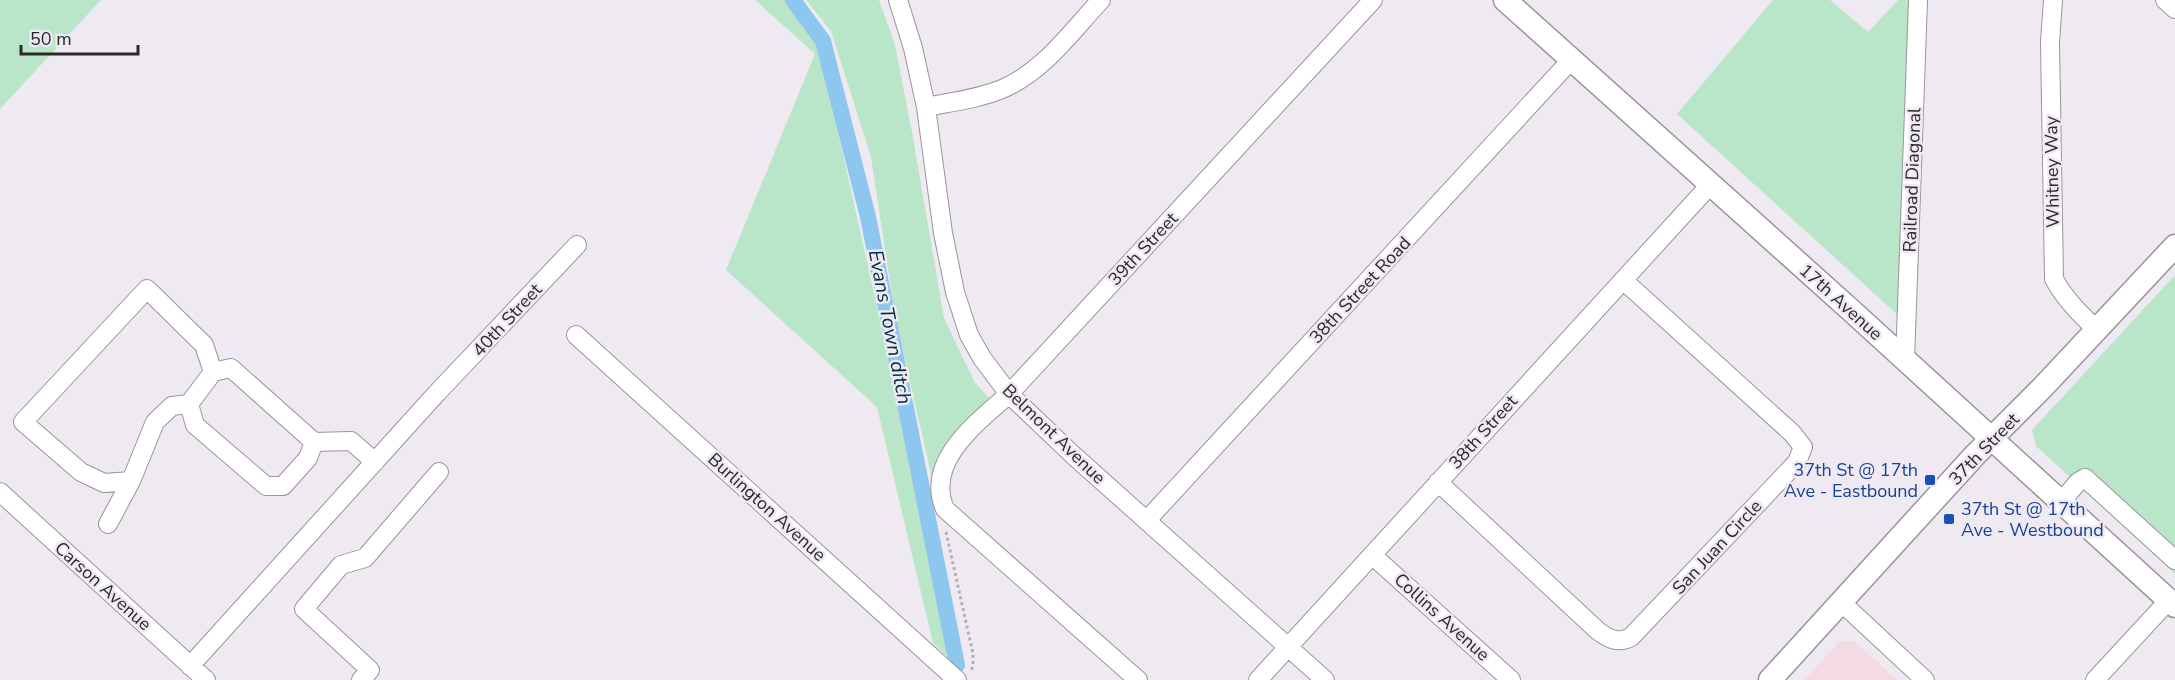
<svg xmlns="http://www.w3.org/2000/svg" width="2175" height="680" font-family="'Nunito Sans',sans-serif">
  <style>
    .commercial { fill: #f4dae1 }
    .green { fill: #b9e6c9 }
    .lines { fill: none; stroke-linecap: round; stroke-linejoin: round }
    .canal { stroke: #8dc6ef; stroke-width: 16 }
    .minor-casing { stroke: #9a949b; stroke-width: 20 }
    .major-casing { stroke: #9a949b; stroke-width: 25 }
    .path { stroke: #b4afb5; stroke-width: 3; stroke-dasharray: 3 3; stroke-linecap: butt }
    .minor { stroke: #fff; stroke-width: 18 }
    .major { stroke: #fff; stroke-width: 22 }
    .transit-dot { fill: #1a4fb4; stroke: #efe9f1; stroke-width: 2 }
    .labels { text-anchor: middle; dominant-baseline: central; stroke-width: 5; stroke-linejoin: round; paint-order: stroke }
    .street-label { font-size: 18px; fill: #2b292c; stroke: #efe9f1 }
    .transit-label { font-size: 18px; fill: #164399; stroke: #efe9f1; text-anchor: end }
    .water-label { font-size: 20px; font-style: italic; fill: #002e49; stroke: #efe9f1 }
  </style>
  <rect width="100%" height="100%" fill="#efe9f1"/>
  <path class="commercial" d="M1840 641H1854L1897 680H1804Z"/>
  <path class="green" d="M0 0H101L0 109Z
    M755 0H786L819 46 906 438 951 660 933 643 877 407 726 270 815 54Z
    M806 0H879L895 45 912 132 944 318 975 383 990 399 933 482 896 321 871 157 831 31Z
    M1773 0H1830L1868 32 1898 0H1911L1900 317 1677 114Z
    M2175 275V574L2036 446 2032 430Z"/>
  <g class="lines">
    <path class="canal" d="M793 0 823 41 868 217 957 665"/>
    <g class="minor-casing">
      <path id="minor" d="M898 0 913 48 926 107 943 233 955 292 969 335 982 358 1009 394 1073 455 1325 680
        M2053 0 2050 42 2054 279C2065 299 2080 314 2096 329
        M2165 0 2175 9
        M926 107C951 102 978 99 1002 89 1043 72 1071 32 1101 0
        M576 335 957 680
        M1905 361 1918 0
        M314 442 308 458 283 486H266L195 425 189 404 213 372 231 368 314 442 351 441 375 462
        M131 481 104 483 81 472 23 422 147 289 204 345 213 372
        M1438 482 1598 631C1609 639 1618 644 1631 637L1797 462 1803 447 1792 433 1623 280
        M0 492 206 680
        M2061 502 2078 482 2085 478 2175 560
        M1147 520 1572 59
        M108 524 131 481 155 422 172 406 189 404
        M1372 555 1511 680
        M1842 603 1925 680
        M190 666 436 394 577 245
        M361 680 370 670 304 609 341 565 365 558 439 472
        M1138 680 945 509C924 461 978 422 1009 394L1373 0
        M1258 680 1710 185
        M2095 680 2169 600"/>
    </g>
    <g class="major-casing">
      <path id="major" d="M1505 0 1854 313 2175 606
        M1770 680 1975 455 2043 387 2175 246"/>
    </g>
    <path class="path" d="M946 532 973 654V667L970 671"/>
    <use href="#minor" class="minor"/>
    <use href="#major" class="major"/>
  </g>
  <g class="transit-dot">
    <rect x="1924" y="474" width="12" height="12" rx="3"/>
    <rect x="1943" y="513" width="12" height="12" rx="3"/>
  </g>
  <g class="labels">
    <g class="street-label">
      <text transform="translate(2052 172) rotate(-91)">Whitney Way</text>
      <text transform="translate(1912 180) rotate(-88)">Railroad Diagonal</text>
      <text transform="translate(1143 249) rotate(-47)">39th Street</text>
      <text transform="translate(1360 290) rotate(-47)">38th Street Road</text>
      <text transform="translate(1841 302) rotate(42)">17th Avenue</text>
      <text transform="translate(507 320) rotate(-47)">40th Street</text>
      <text transform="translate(1483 432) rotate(-48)">38th Street</text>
      <text transform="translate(1054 434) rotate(44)">Belmont Avenue</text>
      <text transform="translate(1984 449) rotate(-46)">37th Street</text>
      <text transform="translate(767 507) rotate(42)">Burlington Avenue</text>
      <text transform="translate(1717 547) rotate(-47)">San Juan Circle</text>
      <text transform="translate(103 586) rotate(42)">Carson Avenue</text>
      <text transform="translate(1442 617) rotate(42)">Collins Avenue</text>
    </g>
    <g class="transit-label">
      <text x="1918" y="470">37th St @ 17th<tspan x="1918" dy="21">Ave - Eastbound</tspan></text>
      <text x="1961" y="509" text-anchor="start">37th St @ 17th<tspan x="1961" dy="21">Ave - Westbound</tspan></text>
    </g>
    <g class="water-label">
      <text transform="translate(890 327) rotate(79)">Evans Town ditch</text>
    </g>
  </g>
  <path d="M21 45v9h117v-9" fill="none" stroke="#2b292c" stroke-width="3"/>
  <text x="30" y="45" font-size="18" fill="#2b292c" stroke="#efe9f1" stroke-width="4.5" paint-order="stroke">50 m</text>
</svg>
